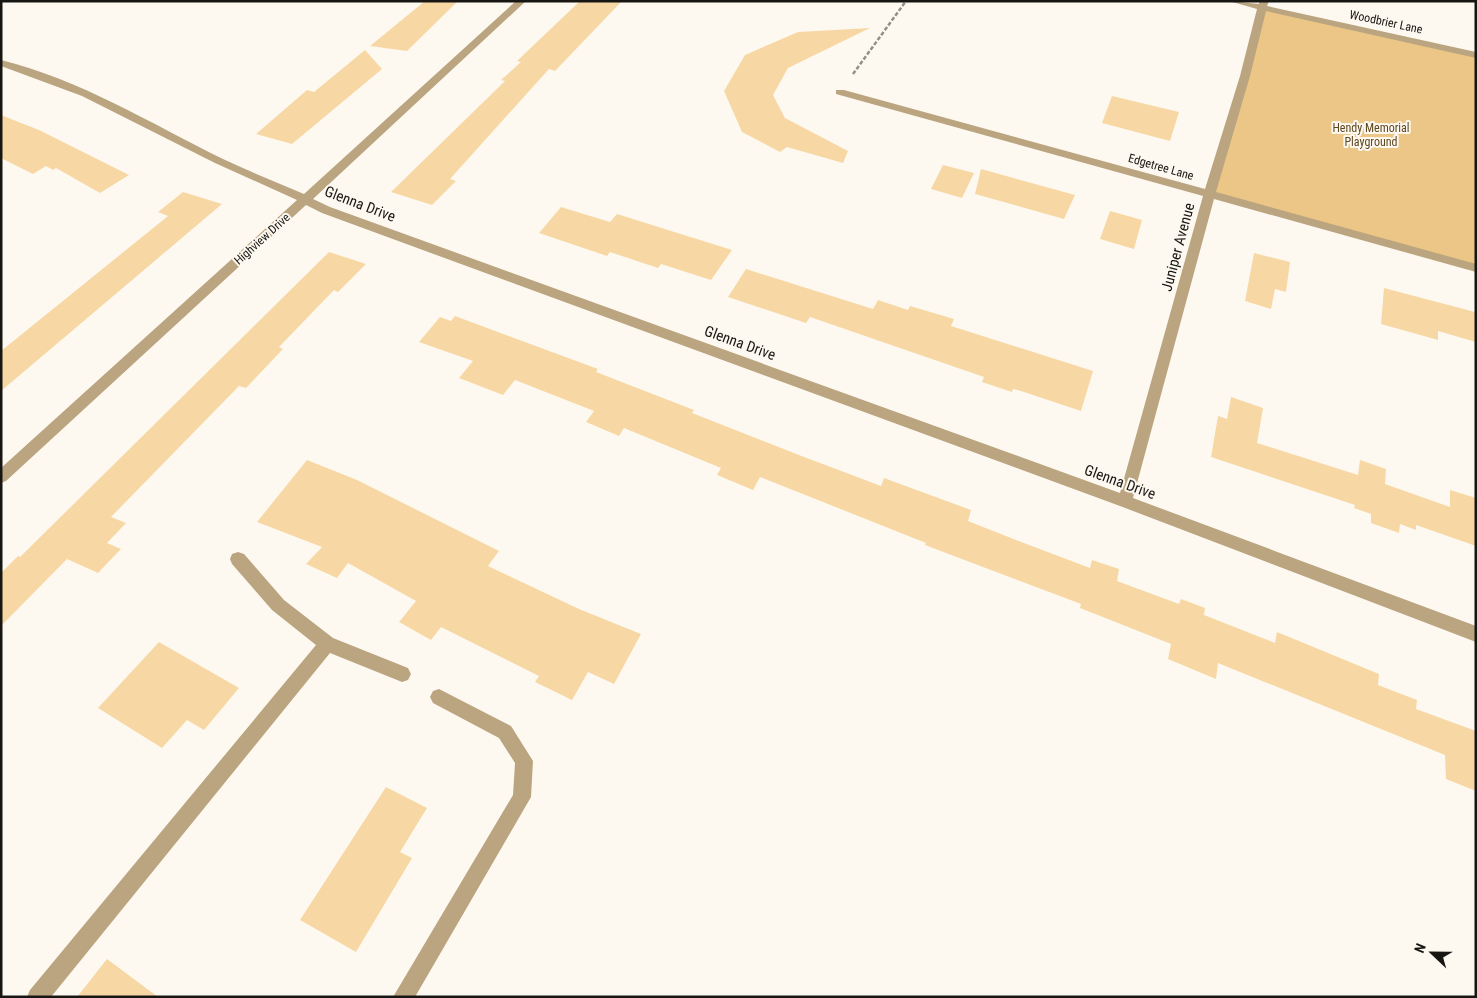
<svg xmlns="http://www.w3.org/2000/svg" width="1477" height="998" font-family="'Roboto Condensed',sans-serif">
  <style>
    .green { fill: #ebc686 }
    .building { fill: #f7d8a5 }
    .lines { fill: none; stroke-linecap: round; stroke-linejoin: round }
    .path { stroke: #939089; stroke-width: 2.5; stroke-dasharray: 4 2; stroke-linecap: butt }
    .service { fill: #bba580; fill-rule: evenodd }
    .minor { fill: #bba580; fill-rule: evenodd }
    .labels { text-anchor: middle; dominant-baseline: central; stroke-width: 4; stroke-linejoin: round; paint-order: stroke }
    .far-street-label { font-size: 12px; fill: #181612; stroke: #fef9f0 }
    .far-park-label { font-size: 12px; fill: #5c4720; stroke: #fef9f0 }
    .street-label { font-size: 15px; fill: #181612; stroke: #fef9f0 }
  </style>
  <rect width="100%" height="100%" fill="#fef9f0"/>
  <path class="green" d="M1262 8 1476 55V268L1209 195Z"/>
  <path class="building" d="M425 1H458L407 51 370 46Z
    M580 1H622L555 71 549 69 450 179 456 181 432 205 391 192 505 81 501 80 521 62 517 61Z
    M870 28 788 68 773 95 785 118 848 151 843 163 787 147 780 152 742 132 724 91 745 55 798 32Z
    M365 50 382 69 292 144 256 134 307 90 314 92Z
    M1112 96 1179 112 1170 141 1102 123Z
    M1 115 39 130 129 175 100 193 56 168 53 170 46 166 33 174 1 158Z
    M943 165 974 173 962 198 931 189Z
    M981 169 1075 195 1064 219 975 194Z
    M183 192 222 204 1 391V351L168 216 158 212Z
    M561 207 610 222 617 214 732 250 711 280 661 264 658 268 610 252 607 256 539 233Z
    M1110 211 1142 220 1134 249 1100 239Z
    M329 252 366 264 338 292 334 290 279 347 283 349 246 388 239 386 111 517 126 523 107 543 121 549 98 573 67 559 1 626V573L18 556 20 557Z
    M1254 253 1290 262 1286 292 1275 289 1271 309 1245 301Z
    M746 269 873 309 878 300 908 310 910 306 954 319 951 326 1093 371 1081 411 1021 391 1013 389 1012 392 982 382 984 377 810 317 806 323 728 297Z
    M1384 288 1475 312 1476 342 1438 331V340L1381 324Z
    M455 316 598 369 596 372 694 410 692 413 799 455 881 486 884 478 971 510 968 521 1011 538 1090 568 1092 560 1119 569 1117 581 1179 604 1181 599 1205 608 1204 615 1275 643 1277 632 1379 674 1378 685 1417 700 1416 709 1476 731V791L1446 779 1445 755 1218 663 1216 679 1168 659 1171 644 1080 608 1081 604 925 545 926 543 760 477 753 490 717 475 721 468 624 428 619 436 586 422 594 411 515 380 503 395 459 378 473 361 419 342 440 317 451 321Z
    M1231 397 1263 408 1257 443 1358 475 1360 460 1386 469 1385 484 1450 507V490L1476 498V546L1416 525V530L1400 524 1399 533 1371 523V514L1354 508 1355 505 1211 457 1218 416 1227 419Z
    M307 460 357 480 499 551 488 566 579 609 641 634 614 684 588 672 572 700 535 682 539 676 441 627 431 640 399 622 416 601 348 563 337 578 306 564 322 547 257 522Z
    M159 642 239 688 204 730 187 720 162 748 98 708Z
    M386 787 427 808 400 852 412 858 356 952 300 920Z
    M107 959 158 997H77Z"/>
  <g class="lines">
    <path class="path" d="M853 74 906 1"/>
    <path class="service" d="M238 552 244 554 284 600 333 638 408 668 411 674 408 680 402 682 330 653 51 997H27L30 990 316 645 272 610 232 564 230 559 232 554Z
      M439 689 511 726 533 761 531 797 415 997H393L513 795 515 763 499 738 433 703 430 697 433 691Z"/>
    <path class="minor" d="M516 1H526L313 199 330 207 1120 493 1203 196 836 94V90H844L1205 189 1240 76 1257 9 1229 1 1259 4V1H1269L1267 6 1476 52V58L1266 11 1250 76 1216 192 1476 264V272L1214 199 1133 498 1476 626V642L1120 506 322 213 306 205 6 481 1 483V468L297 200 215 163 82 96 1 66V60C81 80 150 123 223 159 250 172 277 182 304 194Z"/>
  </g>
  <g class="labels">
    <g class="far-street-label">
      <text transform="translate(1386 22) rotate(12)">Woodbrier Lane</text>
      <text transform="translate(1161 167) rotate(16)">Edgetree Lane</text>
      <text transform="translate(262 239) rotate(-42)">Highview Drive</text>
    </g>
    <g class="far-park-label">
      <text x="1371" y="128">Hendy Memorial<tspan x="1371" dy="14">Playground</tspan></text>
    </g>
    <g class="street-label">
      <text transform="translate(360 204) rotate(21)">Glenna Drive</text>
      <text transform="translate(1178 247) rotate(-75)">Juniper Avenue</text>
      <text transform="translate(740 343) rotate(20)">Glenna Drive</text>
      <text transform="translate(1120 482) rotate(20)">Glenna Drive</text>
    </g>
  </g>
  <rect width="1477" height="998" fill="none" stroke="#181612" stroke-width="5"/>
  <g transform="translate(1432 953) rotate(292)" stroke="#fef9f0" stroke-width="4" paint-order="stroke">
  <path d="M0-4L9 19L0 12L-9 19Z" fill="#181612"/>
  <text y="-8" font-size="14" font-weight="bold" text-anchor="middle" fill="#181612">N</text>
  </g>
</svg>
